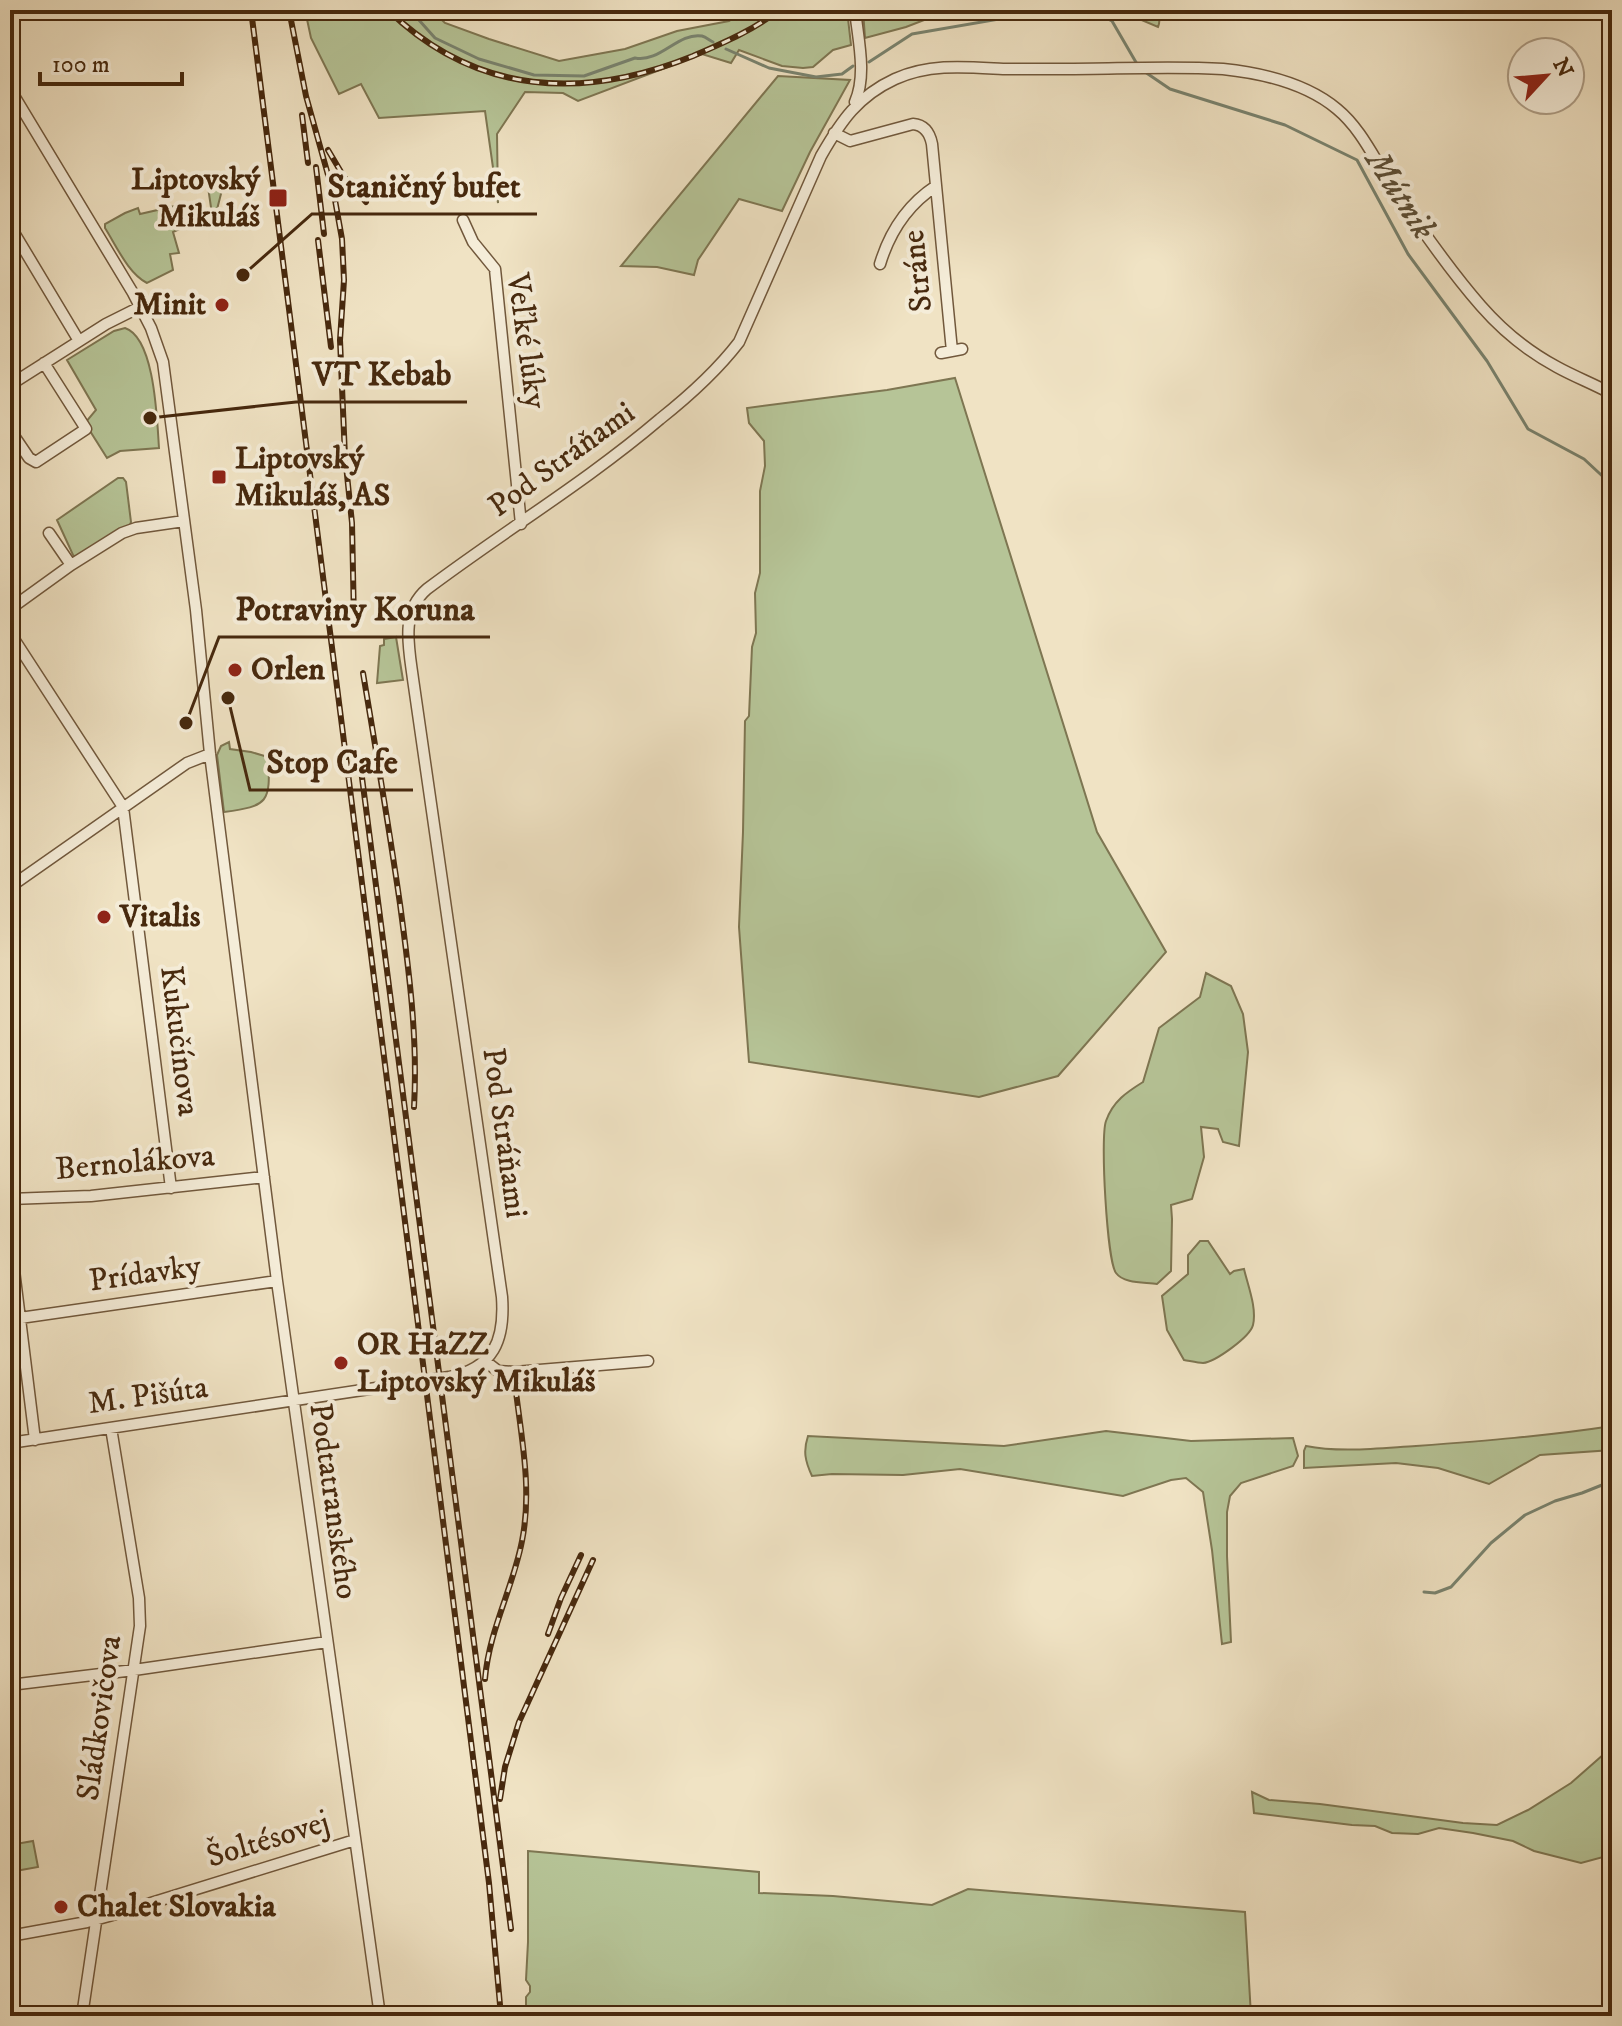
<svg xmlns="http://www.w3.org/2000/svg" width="1622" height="2026" font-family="'IM FELL DW Pica',serif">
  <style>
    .green { fill: #b6c497; stroke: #7e7652; stroke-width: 2 }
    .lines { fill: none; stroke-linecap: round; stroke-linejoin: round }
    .stream { stroke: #79836f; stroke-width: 3 }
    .minor-casing { stroke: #71583c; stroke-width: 13 }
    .minor { stroke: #f5edd9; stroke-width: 10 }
    .rail-casing { stroke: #47290e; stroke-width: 6 }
    .rail { stroke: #f5edd9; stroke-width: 3; stroke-dasharray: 9; stroke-linecap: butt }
    .poi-dot { fill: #8f2418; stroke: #f5edd9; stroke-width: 3 }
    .labels { text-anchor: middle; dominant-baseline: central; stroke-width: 8; stroke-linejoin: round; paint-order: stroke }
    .poi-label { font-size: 32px; font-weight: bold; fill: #47290e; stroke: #f5edd9; text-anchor: start }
    .street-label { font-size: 32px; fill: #47290e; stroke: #f5edd9 }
    .water-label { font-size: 34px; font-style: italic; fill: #5c4e36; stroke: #f5edd9 }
    .leader { fill: none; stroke: #47290e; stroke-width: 3 }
    .callout-dot { fill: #47290e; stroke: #f5edd9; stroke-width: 3 }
    .callout-label { font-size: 34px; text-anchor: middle; font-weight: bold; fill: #47290e; stroke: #f5edd9; stroke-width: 8; stroke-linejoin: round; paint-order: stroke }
  </style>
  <rect width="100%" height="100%" fill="#f0e3c4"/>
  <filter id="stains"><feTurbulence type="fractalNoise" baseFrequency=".0025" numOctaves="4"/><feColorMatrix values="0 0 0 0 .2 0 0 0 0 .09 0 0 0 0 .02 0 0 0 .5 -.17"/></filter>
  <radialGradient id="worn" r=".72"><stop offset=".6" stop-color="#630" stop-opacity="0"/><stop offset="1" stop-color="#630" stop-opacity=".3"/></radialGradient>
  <path class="green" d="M305 10H431L445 23 489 39 559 61 625 49 677 31 729 21 746 10H847L851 45 833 50 813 67 803 68 782 66 739 50 731 63 702 54 578 101 563 93 525 92 497 134 498 203 485 111 379 118 361 84 339 94 311 38Z
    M863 10H950L906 27 865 38Z
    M1118 10H1154C1159 15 1161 20 1158 27Z
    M778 76 850 80 810 152 782 211 739 199 698 260 694 275 657 267 621 266Z
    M207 180 222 190 214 221H213Z
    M175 206 182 228 173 232 179 253 170 254 173 270 147 283C128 273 117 247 105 228V224L125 213 138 208 140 214Z
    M125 328C155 338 157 420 159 448L120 451 107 458 85 423 96 410 67 360 114 331Z
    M955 378 1097 832 1166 952 1058 1076 979 1097 749 1062 739 927 743 832 745 721 749 716 752 647 756 633 755 593 760 573V491L765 466 764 441 749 423 747 408 887 390Z
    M118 478H123L126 482 131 522 129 527 76 558 73 555 57 520Z
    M396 637 403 680 377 683 380 646 384 645V639Z
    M229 742 230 749 251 752 268 757C271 803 268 806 224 812L217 755 221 746Z
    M1206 973 1231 986 1243 1014 1248 1052 1239 1146 1223 1142 1218 1129 1201 1127 1204 1157 1192 1199 1171 1205 1172 1219 1171 1271 1157 1284C1145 1282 1124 1284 1116 1273 1107 1261 1100 1137 1106 1121 1113 1101 1127 1092 1143 1082L1159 1028 1200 997Z
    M1200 1241H1208L1230 1274 1234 1271 1244 1269C1248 1286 1257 1308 1253 1325 1250 1337 1215 1362 1203 1363 1198 1363 1190 1361 1184 1360L1167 1330 1162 1296 1188 1274V1255Z
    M1612 1426V1450L1540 1455 1489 1484 1438 1468 1396 1463 1304 1468V1451L1306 1446C1340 1453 1382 1448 1416 1446 1482 1441 1547 1436 1612 1426Z
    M1106 1431 1191 1441 1293 1438 1298 1456 1293 1466 1241 1483 1230 1496 1227 1512V1556L1231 1642 1222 1644 1212 1550 1203 1492 1186 1478 1171 1480 1123 1496 960 1469 903 1475 832 1474 812 1476C805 1461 803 1451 808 1436L1004 1446Z
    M1612 1747V1858L1603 1857 1581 1863 1534 1851 1513 1841 1473 1833 1439 1828 1418 1834 1392 1833 1375 1826 1352 1825 1254 1813 1252 1792 1269 1800 1320 1804 1463 1823 1497 1825 1528 1810 1571 1783Z
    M33 1841 38 1867 10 1872V1845Z
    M528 1851 759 1872V1893L833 1896 932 1905 968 1889 1245 1912 1251 2016H526V1997L530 1992V1986L526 1980 528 1942Z"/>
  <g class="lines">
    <path class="stream" d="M410 10 435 38 479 59 534 75 584 76 635 58C660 63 678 32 702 36 706 37 709 40 713 42
      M1090 10 1112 21 1137 64
      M726 49 769 68 816 77 842 74 853 66
      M869 62 912 34 1052 10
      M1145 72 1170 89 1285 125 1357 160 1408 254 1487 361 1528 429 1584 459 1612 485
      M1424 1592 1435 1593 1451 1587 1491 1543 1525 1515 1555 1501 1582 1493 1612 1481"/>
    <g class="minor-casing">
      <path id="minor" d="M10 89 133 293 151 328 163 362 196 610 210 754 277 1281 380 2016
        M855 102C867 75 858 39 855 10
        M834 133 850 141 913 124C925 125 930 134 932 144L952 351
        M463 220 473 242 495 269 521 524
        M10 226 79 341
        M880 264C890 231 907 205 936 186
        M941 353 962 349
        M10 385 106 324 140 307
        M10 430 29 458 36 462 86 429 44 363
        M49 533 71 565
        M10 609 71 565 122 533 136 528 184 521
        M10 633 123 807 171 1188
        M10 887 187 763 210 754
        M10 1199 91 1196 264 1177
        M10 1238 35 1440
        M20 1318 277 1281
        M485 1361 498 1371 515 1372 648 1361
        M10 1443 449 1377C494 1368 505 1340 502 1297L413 679C409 648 400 612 427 589 504 531 586 482 660 419 689 396 716 372 739 342L821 156C841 121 858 96 895 79 930 63 967 67 1003 69 1024 69 1044 69 1064 69 1117 69 1170 66 1223 69 1261 73 1306 83 1337 109 1359 127 1372 154 1387 178 1416 222 1446 266 1481 306 1502 330 1529 352 1557 367 1575 377 1594 384 1612 394
        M10 1685 134 1670 327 1642
        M10 1936 87 1922 109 1916 355 1840
        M82 2016 140 1626 139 1598 111 1428"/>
    </g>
    <use href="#minor" class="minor"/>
    <g class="rail-casing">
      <path id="rail" d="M251 10 489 1883 501 2016
        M289 10 306 96 335 200 342 239 344 280 340 340 345 457
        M388 10C477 96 584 100 693 56 723 43 754 30 779 10
        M302 115 308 163
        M328 150 344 177 366 202
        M316 167 324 234
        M318 240 331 347
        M344 446 352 523 354 622
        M363 673C376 750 389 827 400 904 409 971 418 1039 414 1107
        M360 762 488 1751
        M548 1634 561 1598 581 1555
        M485 1679C489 1630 513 1588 522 1541 532 1491 522 1441 516 1392
        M487 1742 511 1929
        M500 1799 505 1767 519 1722 593 1560"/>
    </g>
    <use href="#rail" class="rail"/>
  </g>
  <g class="poi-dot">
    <rect x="268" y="188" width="20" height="20" rx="4"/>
    <circle cx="222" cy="305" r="8"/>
    <rect x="211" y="469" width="16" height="16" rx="4"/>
    <circle cx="235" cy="670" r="8"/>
    <circle cx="104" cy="917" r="8"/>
    <circle cx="341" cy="1363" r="8"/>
    <circle cx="61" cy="1907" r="8"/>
  </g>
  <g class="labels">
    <g class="poi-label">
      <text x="260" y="180" text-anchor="end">Liptovský<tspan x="260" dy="37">Mikuláš</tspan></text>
      <text x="206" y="305" text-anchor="end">Minit</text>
      <text x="235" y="459">Liptovský<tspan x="235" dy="37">Mikuláš, AS</tspan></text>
      <text x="251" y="670">Orlen</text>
      <text x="120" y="917">Vitalis</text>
      <text x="357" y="1345">OR HaZZ<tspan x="357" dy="37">Liptovský Mikuláš</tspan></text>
      <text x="77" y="1907">Chalet Slovakia</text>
    </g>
    <g class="street-label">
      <text transform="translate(918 271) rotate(-96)">Stráne</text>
      <text transform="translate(526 341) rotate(82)">Veľké lúky</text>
      <text transform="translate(562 460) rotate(-36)">Pod Stráňami</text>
      <text transform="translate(179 1041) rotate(83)">Kukučínova</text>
      <text transform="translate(504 1133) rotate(82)">Pod Stráňami</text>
      <text transform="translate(135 1163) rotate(-5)">Bernolákova</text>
      <text transform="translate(145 1274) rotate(-8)">Prídavky</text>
      <text transform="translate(148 1396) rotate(-8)">M. Pišúta</text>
      <text transform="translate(333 1501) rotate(82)">Podtatranského</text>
      <text transform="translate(100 1718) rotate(-82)">Sládkovičova</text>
      <text transform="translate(268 1840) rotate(-17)">Šoltésovej</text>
    </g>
    <g class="water-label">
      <text transform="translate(1400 195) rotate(57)">Mútnik</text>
    </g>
  </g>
  <path class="leader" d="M243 275L312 214H537M150 418L296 402H467M186 723L219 637H490M228 698L250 790H413"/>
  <g class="callout-dot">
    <circle cx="243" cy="275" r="8"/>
    <circle cx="150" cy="418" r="8"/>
    <circle cx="186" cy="723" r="8"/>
    <circle cx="228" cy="698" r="8"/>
  </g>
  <g class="callout-label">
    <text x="424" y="197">Staničný bufet</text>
    <text x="382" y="385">VT Kebab</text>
    <text x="355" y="620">Potraviny Koruna</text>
    <text x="332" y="773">Stop Cafe</text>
  </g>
  <rect width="1622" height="2026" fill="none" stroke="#f0e3c4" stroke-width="40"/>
  <rect x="12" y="12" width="1598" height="2002" fill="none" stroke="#47290e" stroke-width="4"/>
  <rect x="20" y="20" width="1582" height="1986" fill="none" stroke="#47290e" stroke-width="2"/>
  <g transform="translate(1546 76) rotate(64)"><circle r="38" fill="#f5edd9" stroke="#af9f88" stroke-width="2"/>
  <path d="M0-6L14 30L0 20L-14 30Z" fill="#8f2418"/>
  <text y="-12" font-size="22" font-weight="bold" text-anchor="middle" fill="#47290e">N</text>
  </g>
  <path d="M40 72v12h142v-12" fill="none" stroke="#47290e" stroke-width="4"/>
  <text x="52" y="72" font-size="24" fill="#47290e" stroke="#f5edd9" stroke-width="6" paint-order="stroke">100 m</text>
  <rect width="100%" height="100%" filter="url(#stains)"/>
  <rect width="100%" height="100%" fill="url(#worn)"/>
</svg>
